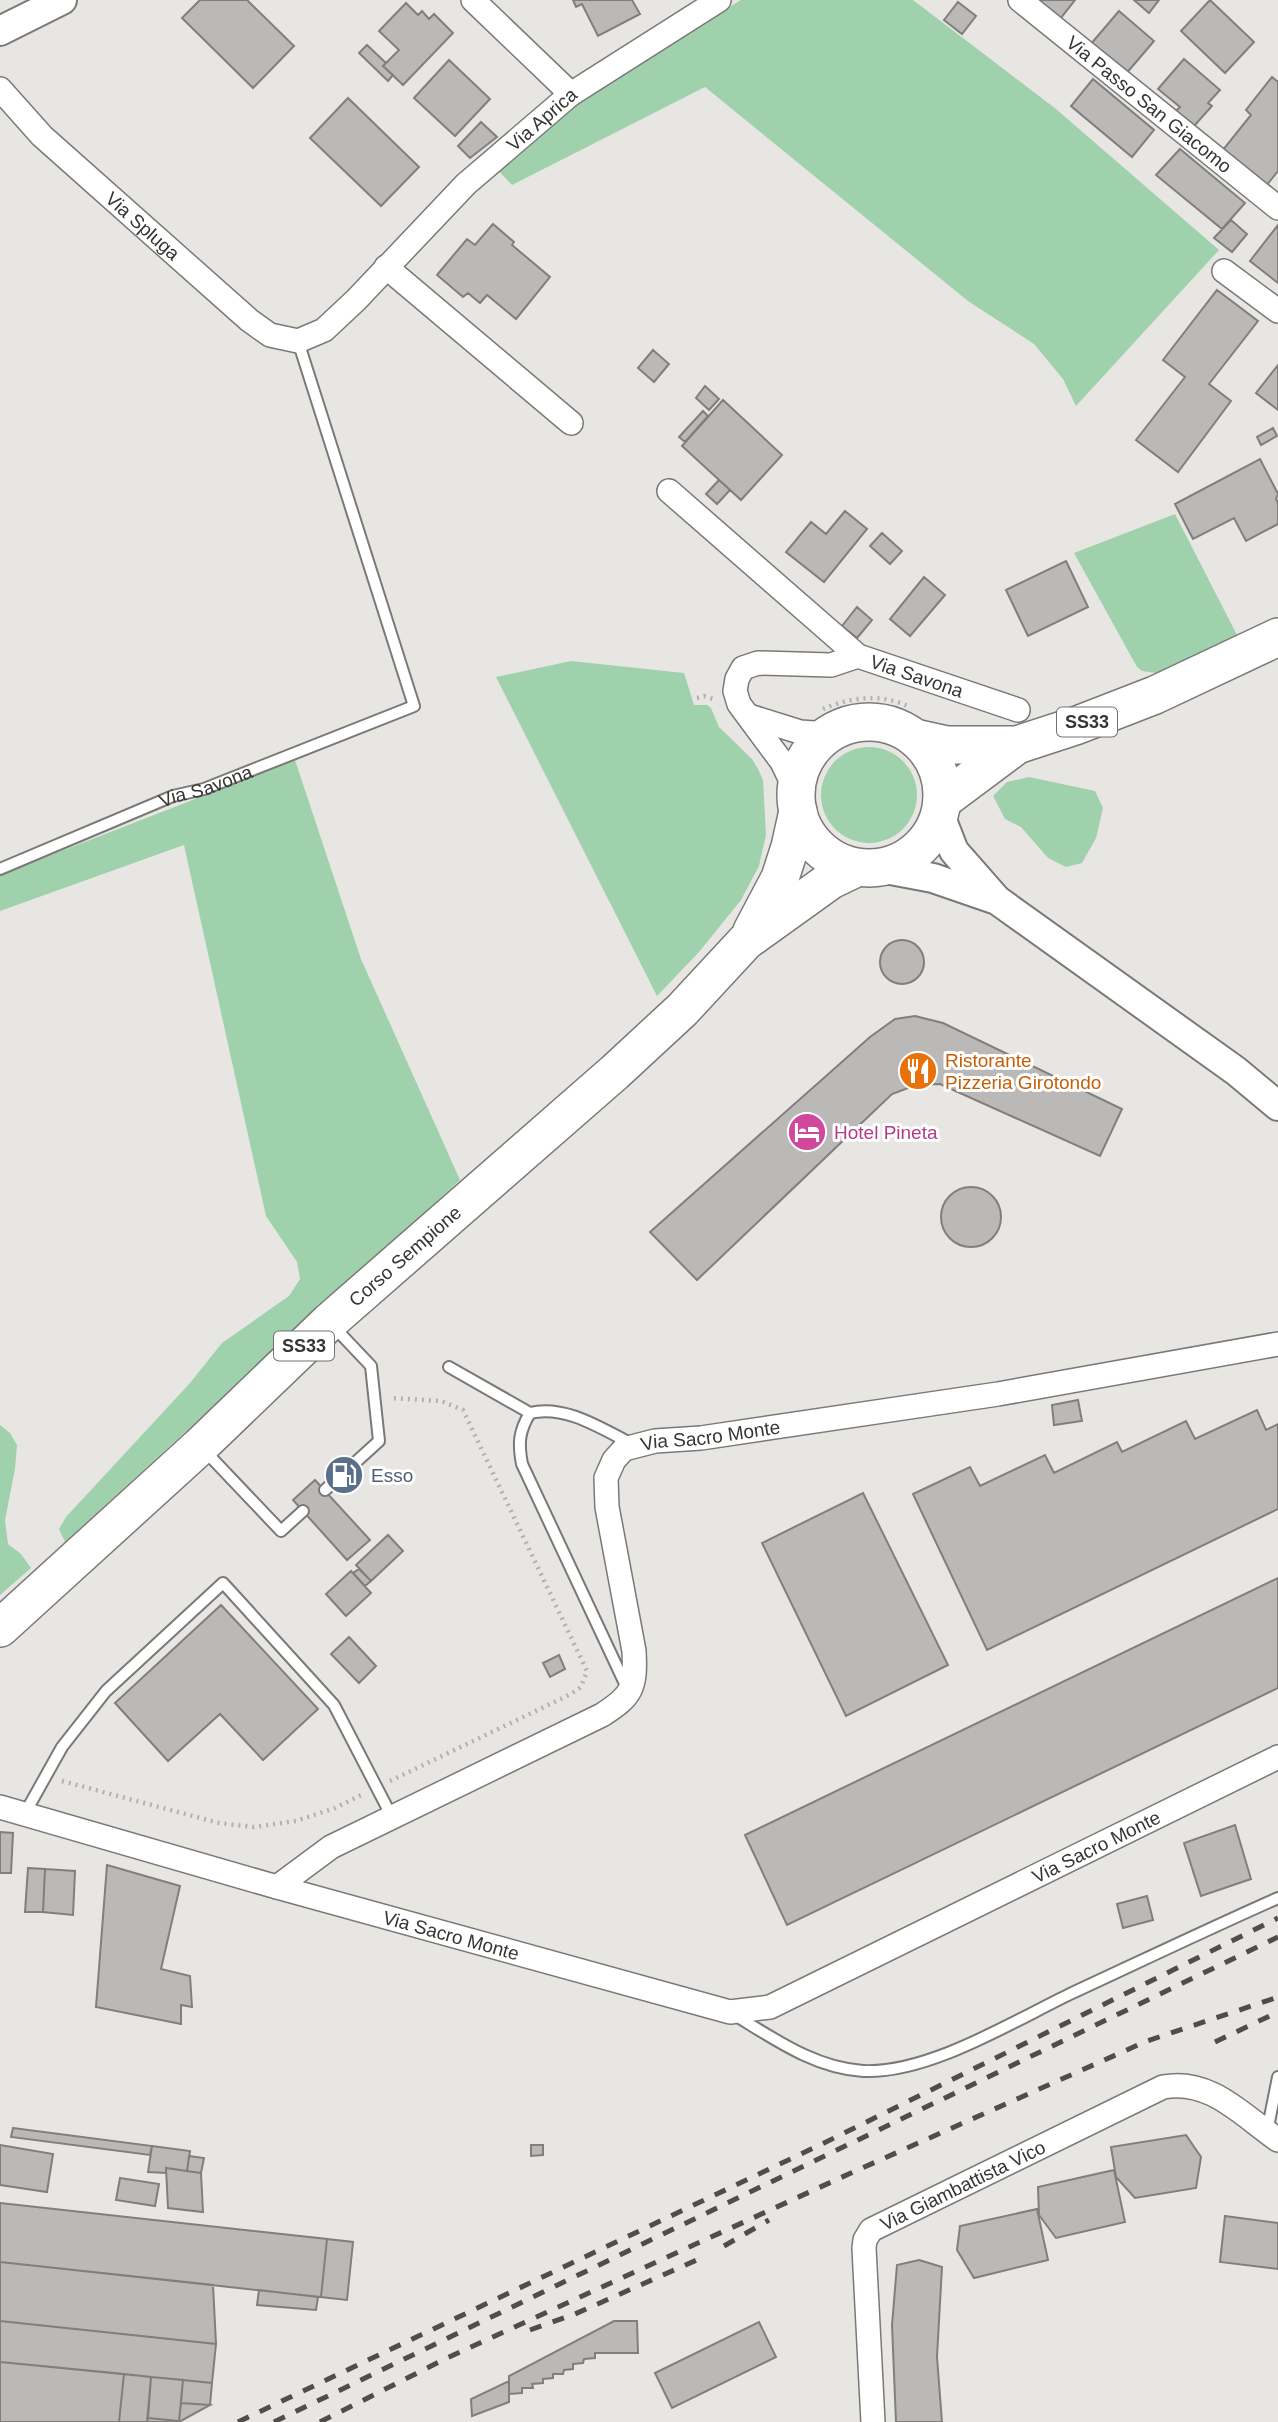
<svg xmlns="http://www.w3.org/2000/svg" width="1278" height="2422" font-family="Helvetica,sans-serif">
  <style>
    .green { fill: #9fd1ac }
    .building { fill: #bbb9b7; stroke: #817f7d; stroke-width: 2 }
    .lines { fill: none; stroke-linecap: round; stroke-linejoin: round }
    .service-casing { stroke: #7b7977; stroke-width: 14 }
    .minor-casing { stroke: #7b7977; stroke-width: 26 }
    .tertiary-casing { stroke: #7b7977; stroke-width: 32 }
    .primary-casing { stroke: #7b7977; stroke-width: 40 }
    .path { stroke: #b3b1ae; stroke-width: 4.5; stroke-dasharray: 2 5; stroke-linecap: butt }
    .service { stroke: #fff; stroke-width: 10 }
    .minor { stroke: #fff; stroke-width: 23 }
    .tertiary { stroke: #fff; stroke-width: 28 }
    .primary { stroke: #fff; stroke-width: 37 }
    .rail { stroke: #4f4e4c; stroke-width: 5; stroke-dasharray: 12 12; stroke-linecap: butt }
    .labels { text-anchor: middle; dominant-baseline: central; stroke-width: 6; stroke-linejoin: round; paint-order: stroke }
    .shield { fill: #fff; stroke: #737272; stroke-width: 2 }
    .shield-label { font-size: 18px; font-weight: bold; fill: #373635 }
    .street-label { font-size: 19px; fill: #373635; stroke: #fff }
    .food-label { font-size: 19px; fill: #c56008; stroke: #fff; text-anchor: start }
    .hotel-label { font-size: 19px; fill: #b23c85; stroke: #fff; text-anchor: start }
    .service-label { font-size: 19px; fill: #4e5e75; stroke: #fff; text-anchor: start }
  </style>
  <rect width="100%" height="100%" fill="#e8e6e3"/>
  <path class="green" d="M741 0H913L1056 109 1219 250 1076 406 1063 379 1034 344 968 301 705 87 512 185 496 168 585 96Z
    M1175 514 1237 635 1156 673 1142 671 1137 667 1074 553Z
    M571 661 684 673 694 705H707L711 708 719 727 752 759 758 769 763 780 766 835 759 866 741 900 699 952 657 996 496 677Z
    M821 795a48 48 0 1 1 96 0a48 48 0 1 1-96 0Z
    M295 760 361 959 460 1180 65 1542 59 1529 66 1517 190 1383 222 1343 289 1296 300 1279 297 1262 266 1216 184 845 0 911V875Z
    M1029 777 1095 791 1103 808 1096 838 1082 863 1066 867 1048 858 1021 827 1005 819 993 796 1007 782Z
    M0 1425 10 1433 17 1445 15 1469 5 1520 8 1544 21 1554 31 1568 0 1595Z"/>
  <path class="building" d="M200 0H247L294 46 253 88 182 18Z
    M573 0H632L640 14 598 36 582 4 576 7Z
    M1037 0H1075L1060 19Z
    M1134 0H1159L1149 13Z
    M1210 0 1254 42 1225 73 1181 31Z
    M958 2 976 16 962 34 944 20Z
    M406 3 418 15 422 11 429 19 434 14 453 33 403 85 383 66 399 50 379 31Z
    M1119 11 1154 41 1125 75 1090 45Z
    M367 45 386 63 383 66 393 75 388 81 359 53Z
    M1184 59 1220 90 1208 103 1212 106 1194 126 1176 111 1180 107 1158 89Z
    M449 60 490 99 455 136 414 98Z
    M1272 77 1278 82V171L1266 186 1222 151 1251 115 1246 110Z
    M1093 79 1154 130 1132 157 1071 106Z
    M348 98 419 167 381 206 310 138Z
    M481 122 497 137 470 158 458 146Z
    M1180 149 1245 203 1222 229 1156 175Z
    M1231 220 1247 234 1232 252 1214 238Z
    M493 224 514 242 512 245 550 277 516 319 487 295 480 303 468 293 463 297 437 275 467 239 475 245Z
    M1278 225V283L1250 261Z
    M1217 290 1258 321 1209 384 1231 401 1178 472 1136 440 1185 377 1163 360Z
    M653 350 669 364 654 382 638 368Z
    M1278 365V410L1256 393Z
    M705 386 719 399 709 410 696 398Z
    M723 400 782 455 741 500 682 446Z
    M703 411 708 416 685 442 679 437Z
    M1273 428 1277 436 1261 445 1257 437Z
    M1260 459 1278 494 1276 499 1278 503V524L1246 541 1234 518 1193 539 1175 504Z
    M719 480 730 490 717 504 706 494Z
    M845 511 867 529 824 582 786 552 811 522 826 534Z
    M882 533 902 551 890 564 870 546Z
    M1066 561 1088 607 1028 636 1006 590Z
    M924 577 945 595 910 636 890 619Z
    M857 607 872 620 857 638 842 626Z
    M880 962a22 22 0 1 1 44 0a22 22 0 1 1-44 0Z
    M915 1016 943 1023 1122 1109 1100 1156 940 1084 916 1085 892 1094 697 1280 650 1232 870 1037 895 1019Z
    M941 1217a30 30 0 1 1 60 0a30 30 0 1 1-60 0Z
    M1078 1400 1082 1421 1054 1425 1052 1405Z
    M1257 1410 1266 1430 1278 1424V1509L987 1650 913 1494 970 1467 980 1486 1045 1455 1054 1473 1117 1442 1122 1452 1186 1421 1195 1439Z
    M315 1480 370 1540 347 1560 293 1500Z
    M863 1493 948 1665 846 1716 762 1543Z
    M388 1535 403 1551 371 1581 356 1565Z
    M359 1569 371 1581 365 1586 353 1573Z
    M351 1571 371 1593 346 1616 326 1594Z
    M1278 1578V1688L787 1925 745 1835Z
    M221 1605 318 1709 263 1760 220 1714 168 1761 115 1703Z
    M349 1637 376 1666 359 1683 331 1654Z
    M559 1655 565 1669 550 1677 543 1663Z
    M1235 1825 1251 1879 1201 1896 1184 1843Z
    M0 1832 13 1833 11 1873H0Z
    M107 1865 180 1886 161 1969 190 1976 192 2007 181 2005V2024L96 2007Z
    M28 1868 45 1869 43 1912H25Z
    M45 1869 75 1871 73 1915 43 1912Z
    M1147 1896 1153 1920 1123 1928 1117 1904Z
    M13 2128 152 2146 150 2155 11 2137Z
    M1186 2135 1201 2157 1196 2188 1135 2198 1116 2177 1111 2147Z
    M0 2145 53 2154 47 2192 0 2185Z
    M531 2145H543V2155L531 2156Z
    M152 2146 190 2151 187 2171 166 2168V2173L148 2172Z
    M189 2156 204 2158 201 2173 187 2171Z
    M166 2168 201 2173 203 2212 168 2208Z
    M1114 2170 1125 2222 1056 2238 1039 2215 1038 2187Z
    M120 2178 159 2184 155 2206 116 2200Z
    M0 2203 327 2239 321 2297 0 2262Z
    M1037 2209 1048 2260 974 2278 957 2250 960 2226Z
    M1225 2216 1278 2223V2269L1220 2262Z
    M327 2239 353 2242 347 2300 321 2297Z
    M919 2260 942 2267 937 2357 942 2422H896L892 2325 897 2265Z
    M0 2262 213 2285 216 2344 0 2321Z
    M259 2290 318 2297 316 2310 257 2305Z
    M0 2321 216 2344 212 2383 0 2362Z
    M614 2321H637L638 2353H595V2358L584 2359 583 2363 573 2364V2369L564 2370 563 2374H553V2378L543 2379V2383L532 2384 533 2388H522V2393L509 2394V2376Z
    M759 2322 776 2357 672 2408 655 2373Z
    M0 2362 124 2374 119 2422H0Z
    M124 2374 151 2377 147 2422H119Z
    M151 2377 183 2380 179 2421 148 2418Z
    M183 2380 212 2383 210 2405 181 2403Z
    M509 2381V2402L472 2416 471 2399Z
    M181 2403 210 2405 179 2422H147L148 2418 179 2421Z"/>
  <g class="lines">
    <g class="service-casing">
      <g id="service">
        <path id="s1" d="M0 869 173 796 204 789 414 706 298 341"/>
        <path d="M449 1367 530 1413C565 1404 602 1429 632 1444"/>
        <path d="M530 1413C519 1431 518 1443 522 1464L627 1688"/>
        <path d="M205 1451 281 1531 303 1511"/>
        <path d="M325 1490 379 1441 371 1366 334 1327"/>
        <path d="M24 1815 62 1747 106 1691 223 1583 334 1705 392 1817"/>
        <path d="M733 2014C773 2038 814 2068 863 2071 928 2074 1012 2022 1070 1994 1139 1962 1208 1929 1278 1898"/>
        <path d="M1267 2132 1278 2077"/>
      </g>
    </g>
    <g class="minor-casing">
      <g id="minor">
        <path d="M473 0 571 94"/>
        <path id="s2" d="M1020 0 1278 208"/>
        <path id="s3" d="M0 89 42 136 249 320 270 335 298 341 324 330 356 300 466 184 571 94 719 0"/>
        <path d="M386 267 571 423"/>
        <path d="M1224 271 1278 311"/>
        <path id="s4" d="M669 491 858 656 1018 710"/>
        <path d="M749 716 800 732 829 734"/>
        <path d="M796 791 782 762 739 704 735 691 737 679 743 668 758 663 831 665 858 656"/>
        <path id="s5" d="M0 1807 277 1887 730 2012 770 2007 1278 1757"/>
        <path id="s6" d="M277 1887 331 1847 602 1715C632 1696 636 1688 634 1651L607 1507 606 1478 614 1460 624 1449 655 1441 701 1438 998 1394 1278 1344"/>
        <path id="s7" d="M873 2422 864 2248 865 2240 871 2230 1163 2087C1210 2078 1242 2115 1278 2140"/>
      </g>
    </g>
    <g class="tertiary-casing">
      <path id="tertiary" d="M0 31 62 0
        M940 815 954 851 997 900 1236 1071 1278 1106
        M880 868 933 878 994 899"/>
    </g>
    <g class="primary-casing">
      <g id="primary">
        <circle cx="869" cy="795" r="73"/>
        <path d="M915 738 947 745H1017L1075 726 1155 695 1278 637"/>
        <path d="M942 801 1017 745"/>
        <path d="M752 931 780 878 790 847 798 811"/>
        <path id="s8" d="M0 1628 200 1446 329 1322 615 1072 682 1010 746 941 831 880 856 868"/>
      </g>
    </g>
    <path class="path" d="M697 698 704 696 713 699
      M823 709C851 697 881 693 910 707
      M62 1781 219 1823 254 1827 296 1821 335 1808 363 1794
      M390 1781 571 1694 581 1687 587 1671 463 1410 441 1401 391 1398"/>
    <use href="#service" class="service"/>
    <use href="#minor" class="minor"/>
    <use href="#tertiary" class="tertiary"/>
    <use href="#primary" class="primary"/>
    <path class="rail" d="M1215 2042 1278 2012
      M724 2246 769 2220
      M530 2330 575 2314 699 2259
      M238 2422 824 2143 1278 1918
      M274 2422 1278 1937
      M320 2422 447 2358 851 2173 1147 2041 1278 1997"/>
  </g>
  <defs>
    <g id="restaurant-disc" transform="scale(2.0125)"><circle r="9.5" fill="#e8710a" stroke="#fff"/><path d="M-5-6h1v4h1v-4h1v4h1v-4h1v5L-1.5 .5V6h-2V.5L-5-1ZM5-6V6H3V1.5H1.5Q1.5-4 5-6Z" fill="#fff"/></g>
    <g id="hotel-disc" transform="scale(2.0125)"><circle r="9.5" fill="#d1479c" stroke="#fff"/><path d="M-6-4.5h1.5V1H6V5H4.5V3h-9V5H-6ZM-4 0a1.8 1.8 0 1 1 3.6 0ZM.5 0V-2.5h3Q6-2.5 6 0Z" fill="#fff"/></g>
    <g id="fuel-disc" transform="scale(2.0125)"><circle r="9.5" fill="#5c6f8a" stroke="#fff"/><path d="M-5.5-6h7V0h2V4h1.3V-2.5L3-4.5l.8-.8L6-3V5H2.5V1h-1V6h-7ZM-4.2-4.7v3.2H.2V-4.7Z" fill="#fff"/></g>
  </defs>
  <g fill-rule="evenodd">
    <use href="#restaurant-disc" x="918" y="1071"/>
    <use href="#hotel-disc" x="807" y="1132"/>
    <use href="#fuel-disc" x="344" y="1475"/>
  </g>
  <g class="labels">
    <g class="shield">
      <rect x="1057" y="707.5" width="60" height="29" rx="5"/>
      <rect x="274" y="1331.5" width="60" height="29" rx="5"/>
    </g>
    <g class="shield-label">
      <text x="1087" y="722">SS33</text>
      <text x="304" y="1346">SS33</text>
    </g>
    <g class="street-label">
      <text stroke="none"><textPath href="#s2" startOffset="166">Via Passo San Giacomo</textPath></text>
      <text stroke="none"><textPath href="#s3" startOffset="726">Via Aprica</textPath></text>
      <text stroke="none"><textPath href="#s3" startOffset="198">Via Spluga</textPath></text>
      <text stroke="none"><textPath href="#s4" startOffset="313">Via Savona</textPath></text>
      <text stroke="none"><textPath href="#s1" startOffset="222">Via Savona</textPath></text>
      <text stroke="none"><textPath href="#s8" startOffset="550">Corso Sempione</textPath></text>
      <text stroke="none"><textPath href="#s6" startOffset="744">Via Sacro Monte</textPath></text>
      <text stroke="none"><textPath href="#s5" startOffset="1162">Via Sacro Monte</textPath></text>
      <text stroke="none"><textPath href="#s5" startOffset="469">Via Sacro Monte</textPath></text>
      <text stroke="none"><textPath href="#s7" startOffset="296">Via Giambattista Vico</textPath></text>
    </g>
    <g class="food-label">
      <text x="945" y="1060">Ristorante<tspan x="945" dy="22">Pizzeria Girotondo</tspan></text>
    </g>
    <g class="hotel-label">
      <text x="834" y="1132">Hotel Pineta</text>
    </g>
    <g class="service-label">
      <text x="371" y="1475">Esso</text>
    </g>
  </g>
</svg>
